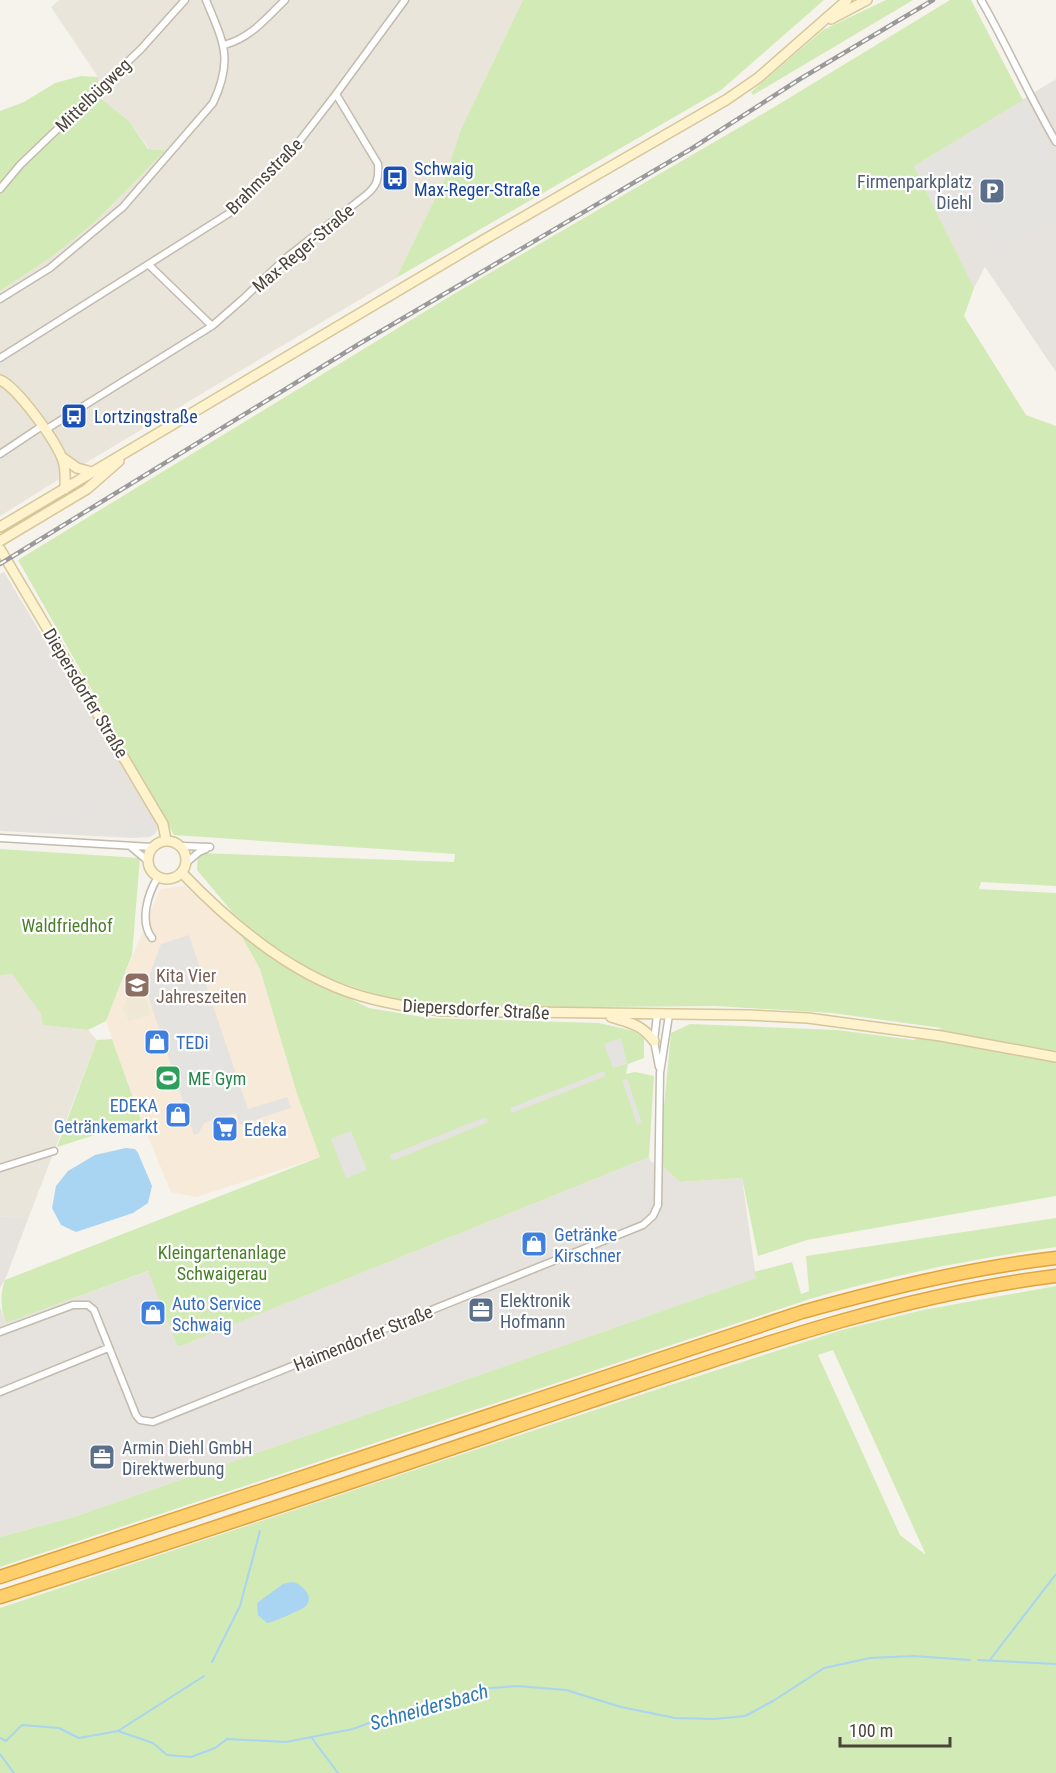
<svg xmlns="http://www.w3.org/2000/svg" width="1056" height="1773" font-family="'Roboto Condensed',sans-serif">
  <style>
    .residential { fill: #eae5da }
    .commercial { fill: #f7ead8 }
    .industrial { fill: #e6e2dd }
    .education { fill: #efe8d6 }
    .green { fill: #d2eab5; fill-rule: evenodd }
    .parking { fill: #e5e3e0 }
    .water { fill: #a9d4f2 }
    .lines { fill: none; stroke-linecap: round; stroke-linejoin: round }
    .stream { stroke: #a9d4f2; stroke-width: 2 }
    .street-casing { stroke: #c2bbae; stroke-width: 9 }
    .secondary-casing { stroke: #d6c79b; stroke-width: 12 }
    .highway-casing { stroke: #e0a43c; stroke-width: 15 }
    .street { stroke: #fff; stroke-width: 6 }
    .secondary { stroke: #fff3cd; stroke-width: 9 }
    .highway { stroke: #ffcf6e; stroke-width: 12 }
    .rail-casing { stroke: #9a9a9a; stroke-width: 4.5 }
    .rail { stroke: #fff; stroke-width: 2; stroke-dasharray: 7; stroke-linecap: butt }
    .labels { text-anchor: middle; dominant-baseline: central; stroke-width: 4.5; stroke-linejoin: round; paint-order: stroke }
    .street-label { font-size: 18px; fill: #4b4439; stroke: #fff }
    .transit-label { font-size: 18px; fill: #164399; stroke: #fff; text-anchor: start }
    .service-label { font-size: 18px; fill: #4e5e75; stroke: #fff; text-anchor: start }
    .park-label { font-size: 18px; fill: #4a7f2a; stroke: #fff }
    .education-label { font-size: 18px; fill: #785e54; stroke: #fff; text-anchor: start }
    .shop-label { font-size: 18px; fill: #366cbe; stroke: #fff; text-anchor: start }
    .leisure-label { font-size: 18px; fill: #27864d; stroke: #fff; text-anchor: start }
    .water-label { font-size: 20px; font-style: italic; fill: #2e7ab2; stroke: #fff }
  </style>
  <rect width="100%" height="100%" fill="#f6f3ec"/>
  <path class="residential" d="M59 0H523L461 129 445 178 396 278 77 468 0 516V291L53 256 96 221 166 150 149 149 129 121 98 96V77L51 7Z
    M12 974 41 1014 44 1025 88 1030 97 1040 28 1219 0 1216V975Z"/>
  <path class="commercial" d="M184 886 241 935 260 969 297 1094 320 1157 196 1197 171 1192 141 1120 106 1021 160 889Z"/>
  <path class="industrial" d="M1056 79V372L985 267 974 288 914 166Z
    M4 572 51 650 62 659 156 820 158 828 150 837 133 838 0 831V574Z
    M649 1157 651 1162 661 1165 680 1182 742 1178 756 1278 74 1517 0 1537V1307L6 1323 149 1271 178 1347Z
    M0 1216 28 1219 5 1280 0 1288Z"/>
  <path class="education" d="M137 970 151 1015 129 1021 123 1009Z"/>
  <path class="green" d="M523 0H824L721 90 396 278 445 178 461 129Z
    M886 0H913L753 95 751 92 823 30Z
    M950 0H971L1023 100 914 166 974 288 964 316 1026 415 1056 426V886L981 882 979 889 1056 893V1196L807 1240 758 1256 742 1178 680 1182 661 1165V1139L671 1033 690 1024 837 1030 914 1040 942 1028 832 1013 715 1006 470 1008 413 1003 383 997 316 974 294 959 264 939 233 913 197 870 198 853 454 862 455 854 174 835 18 560 452 295 776 106Z
    M81 76 98 77V96L129 121 148 149 166 150 96 221 53 256 0 291V111L24 102 55 83Z
    M0 849 140 858 132 955 106 1021 88 1030 43 1025 41 1014 12 974 0 975Z
    M241 935 295 972 369 1008 429 1018 599 1023 634 1031 644 1038V1058L628 1064 626 1074 635 1072 654 1076 649 1157 178 1347 148 1271 6 1323C0 1308 0 1294 5 1280L320 1157 297 1094 260 969Z
    M112 1039 141 1120 57 1147 97 1040Z
    M1056 1218V1247C973 1259 891 1275 810 1299L0 1567V1537L74 1517 756 1278 754 1272 792 1262 801 1294 809 1291 806 1256Z
    M1056 1286V1773H0V1608L667 1386 842 1330 923 1310ZM833 1350 926 1555 900 1535 818 1355Z"/>
  <path class="parking" d="M1025 105 1056 163V220L993 256 971 215 947 228 914 166Z
    M88 800 93 809 78 822 80 829 72 830 71 827 65 828 59 833H51L47 824Z
    M149 815 158 828 155 834 150 837H126L129 833 125 829Z
    M189 935 248 1109 287 1097 291 1108 240 1125 236 1113 204 1123 199 1133 194 1135 143 980 148 979 161 944Z
    M621 1038 627 1064 613 1068 604 1044Z
    M604 1071 606 1076 512 1113 510 1108Z
    M627 1078 642 1123 637 1124 622 1080Z
    M486 1117 488 1122 392 1161 390 1155Z
    M351 1131 367 1170 346 1178 331 1139Z
    M135 1310 138 1316 142 1315 146 1325 121 1334 115 1317Z"/>
  <path class="water" d="M126 1148 135 1149 138 1153 152 1186 148 1203 133 1213 76 1232 61 1225 52 1208 56 1186 68 1171 95 1155Z
    M292 1582C301 1583 315 1596 306 1606 302 1610 273 1622 267 1623L258 1615 257 1603 283 1584Z"/>
  <g class="lines">
    <path class="stream" d="M978 1660 1056 1664
      M989 1661 1056 1574
      M212 1662 240 1606 260 1531
      M118 1731 204 1676
      M311 1737 338 1773
      M0 1738 6 1741 22 1725 59 1728 79 1738 118 1731 153 1743 167 1755 191 1757 215 1748 227 1739 286 1742 353 1729 393 1714 457 1699 479 1689 517 1686 566 1690 621 1707 675 1718 714 1719 745 1716 773 1701 824 1668 870 1658 913 1656 970 1660
      M0 1754 14 1773"/>
    <g class="street-casing">
      <path id="street" d="M981 0C1008 47 1029 96 1056 142
        M224 45C251 38 266 18 285 0
        M0 189 20 165 141 49 185 0
        M149 265 212 326
        M0 299 50 268 123 207 213 103C234 58 223 42 206 0
        M0 358 231 212 288 156 336 94
        M45 430 212 326 244 298 286 258 366 195C377 186 379 179 378 164L336 94 405 0
        M0 454 42 426
        M0 838 152 847
        M130 846 148 861
        M182 846 210 847
        M187 862 199 852 206 849
        M152 938C139 921 148 893 158 877
        M657 1015 654 1041 659 1067
        M0 1168 54 1151
        M0 1332 73 1305H88L94 1310 136 1415 140 1420 153 1422 643 1225 653 1216 658 1205 660 1073 669 1015
        M0 1392 108 1348"/>
    </g>
    <g class="secondary-casing">
      <path id="secondary" d="M831 19 867 0
        M0 380C17 387 57 442 63 461 66 470 65 479 65 489
        M63 458 77 468 92 472
        M0 527 480 242 726 100 758 78 847 0
        M0 541 87 489 119 461
        M0 549 163 824 166 840
        M148 860a19 19 0 1 1 38 0a19 19 0 1 1-38 0Z
        M182 873C231 924 292 976 361 996 388 1004 415 1008 442 1011L747 1015 808 1018 941 1036 1056 1057
        M611 1017C630 1023 641 1024 654 1041"/>
    </g>
    <g class="highway-casing">
      <path id="highway" d="M0 1577 802 1312C885 1289 970 1268 1056 1258
        M0 1597C194 1536 387 1470 580 1405 736 1353 892 1296 1056 1276"/>
    </g>
    <use href="#street" class="street"/>
    <use href="#secondary" class="secondary"/>
    <use href="#highway" class="highway"/>
    <g class="rail-casing">
      <path id="rail" d="M0 564 359 344 691 149 800 79 933 0"/>
    </g>
    <use href="#rail" class="rail"/>
  </g>
  <defs>
    <g id="bus-square" transform="scale(1.35)"><rect x="-9" y="-9" width="18" height="18" rx="4" fill="#1a4fb4" stroke="#fff"/><path d="M-5-6H5V4H4V6H2V4H-2V6H-4V4H-5ZM-3.5-4V0h7V-4ZM-3.5 1.2v1.5H-2V1.2ZM2 1.2v1.5H3.5V1.2Z" fill="#fff"/></g>
    <g id="parking-square" transform="scale(1.35)"><rect x="-9" y="-9" width="18" height="18" rx="4" fill="#5c6f8a" stroke="#fff"/><path d="M-3.5-5.5H1a3.5 3.5 0 0 1 0 7H-1V5.5H-3.5ZM-1-3.4V-.6H.8a1.4 1.4 0 0 0 0-2.8Z" fill="#fff"/></g>
    <g id="school-square" transform="scale(1.35)"><rect x="-9" y="-9" width="18" height="18" rx="4" fill="#8d6e63" stroke="#fff"/><path d="M0-5L7-2L0 1L-7-2ZM-4 1L0 2.5L4 1V4Q0 6-4 4Z" fill="#fff"/></g>
    <g id="shop-square" transform="scale(1.35)"><rect x="-9" y="-9" width="18" height="18" rx="4" fill="#3f7fe0" stroke="#fff"/><path d="M-5-2.5h2.3a2.7 3.5 0 0 1 5.4 0H5L5.5 6h-11ZM-1.5-2.5h3a1.5 2.3 0 0 0-3 0Z" fill="#fff"/></g>
    <g id="stadium-square" transform="scale(1.35)"><rect x="-9" y="-9" width="18" height="18" rx="4" fill="#2e9e5b" stroke="#fff"/><path d="M0-5a6.5 5 0 1 0 0 10a6.5 5 0 1 0 0-10ZM-3.5-1.8h7v3.6h-7Z" fill="#fff"/></g>
    <g id="supermarket-square" transform="scale(1.35)"><rect x="-9" y="-9" width="18" height="18" rx="4" fill="#3f7fe0" stroke="#fff"/><path d="M-6-5.5h2.5l.6 2H6L4.5 2H-2.5L-4.4-4H-6ZM-1.5 3.2a1.3 1.3 0 1 0 .1 0ZM3 3.2a1.3 1.3 0 1 0 .1 0Z" fill="#fff"/></g>
    <g id="office-square" transform="scale(1.35)"><rect x="-9" y="-9" width="18" height="18" rx="4" fill="#5c6f8a" stroke="#fff"/><path d="M-6-3h4V-5.5h4V-3h4V5H-6ZM-1-4.5V-3h2v-1.5ZM-6 0V1H6V0Z" fill="#fff"/></g>
  </defs>
  <g fill-rule="evenodd">
    <use href="#bus-square" x="395" y="178"/>
    <use href="#parking-square" x="992" y="191"/>
    <use href="#bus-square" x="74" y="416"/>
    <use href="#school-square" x="137" y="985"/>
    <use href="#shop-square" x="157" y="1042"/>
    <use href="#stadium-square" x="168" y="1078"/>
    <use href="#shop-square" x="178" y="1115"/>
    <use href="#supermarket-square" x="225" y="1129"/>
    <use href="#shop-square" x="534" y="1244"/>
    <use href="#office-square" x="481" y="1310"/>
    <use href="#shop-square" x="153" y="1313"/>
    <use href="#office-square" x="102" y="1457"/>
  </g>
  <g class="labels">
    <g class="street-label">
      <text transform="translate(93 95) rotate(-44)">Mittelbügweg</text>
      <text transform="translate(264 176) rotate(-45)">Brahmsstraße</text>
      <text transform="translate(303 248) rotate(-40)">Max-Reger-Straße</text>
      <text transform="translate(86 693) rotate(59)">Diepersdorfer Straße</text>
      <text transform="translate(476 1009) rotate(3)">Diepersdorfer Straße</text>
      <text transform="translate(363 1338) rotate(-22)">Haimendorfer Straße</text>
    </g>
    <g class="transit-label">
      <text x="414" y="168">Schwaig<tspan x="414" dy="21">Max-Reger-Straße</tspan></text>
      <text x="94" y="416">Lortzingstraße</text>
    </g>
    <g class="service-label">
      <text x="972" y="181" text-anchor="end">Firmenparkplatz<tspan x="972" dy="21">Diehl</tspan></text>
      <text x="500" y="1300">Elektronik<tspan x="500" dy="21">Hofmann</tspan></text>
      <text x="122" y="1447">Armin Diehl GmbH<tspan x="122" dy="21">Direktwerbung</tspan></text>
    </g>
    <g class="park-label">
      <text x="67" y="925">Waldfriedhof</text>
      <text x="222" y="1252">Kleingartenanlage<tspan x="222" dy="21">Schwaigerau</tspan></text>
    </g>
    <g class="education-label">
      <text x="156" y="975">Kita Vier<tspan x="156" dy="21">Jahreszeiten</tspan></text>
    </g>
    <g class="shop-label">
      <text x="176" y="1042">TEDi</text>
      <text x="158" y="1105" text-anchor="end">EDEKA<tspan x="158" dy="21">Getränkemarkt</tspan></text>
      <text x="244" y="1129">Edeka</text>
      <text x="554" y="1234">Getränke<tspan x="554" dy="21">Kirschner</tspan></text>
      <text x="172" y="1303">Auto Service<tspan x="172" dy="21">Schwaig</tspan></text>
    </g>
    <g class="leisure-label">
      <text x="188" y="1078">ME Gym</text>
    </g>
    <g class="water-label">
      <text transform="translate(429 1707) rotate(-16)">Schneidersbach</text>
    </g>
  </g>
  <path d="M840 1737v9h110v-9" fill="none" stroke="#4b4439" stroke-width="3"/>
  <text x="849" y="1737" font-size="18" fill="#4b4439" stroke="#ffffff" stroke-width="4.5" paint-order="stroke">100 m</text>
</svg>
